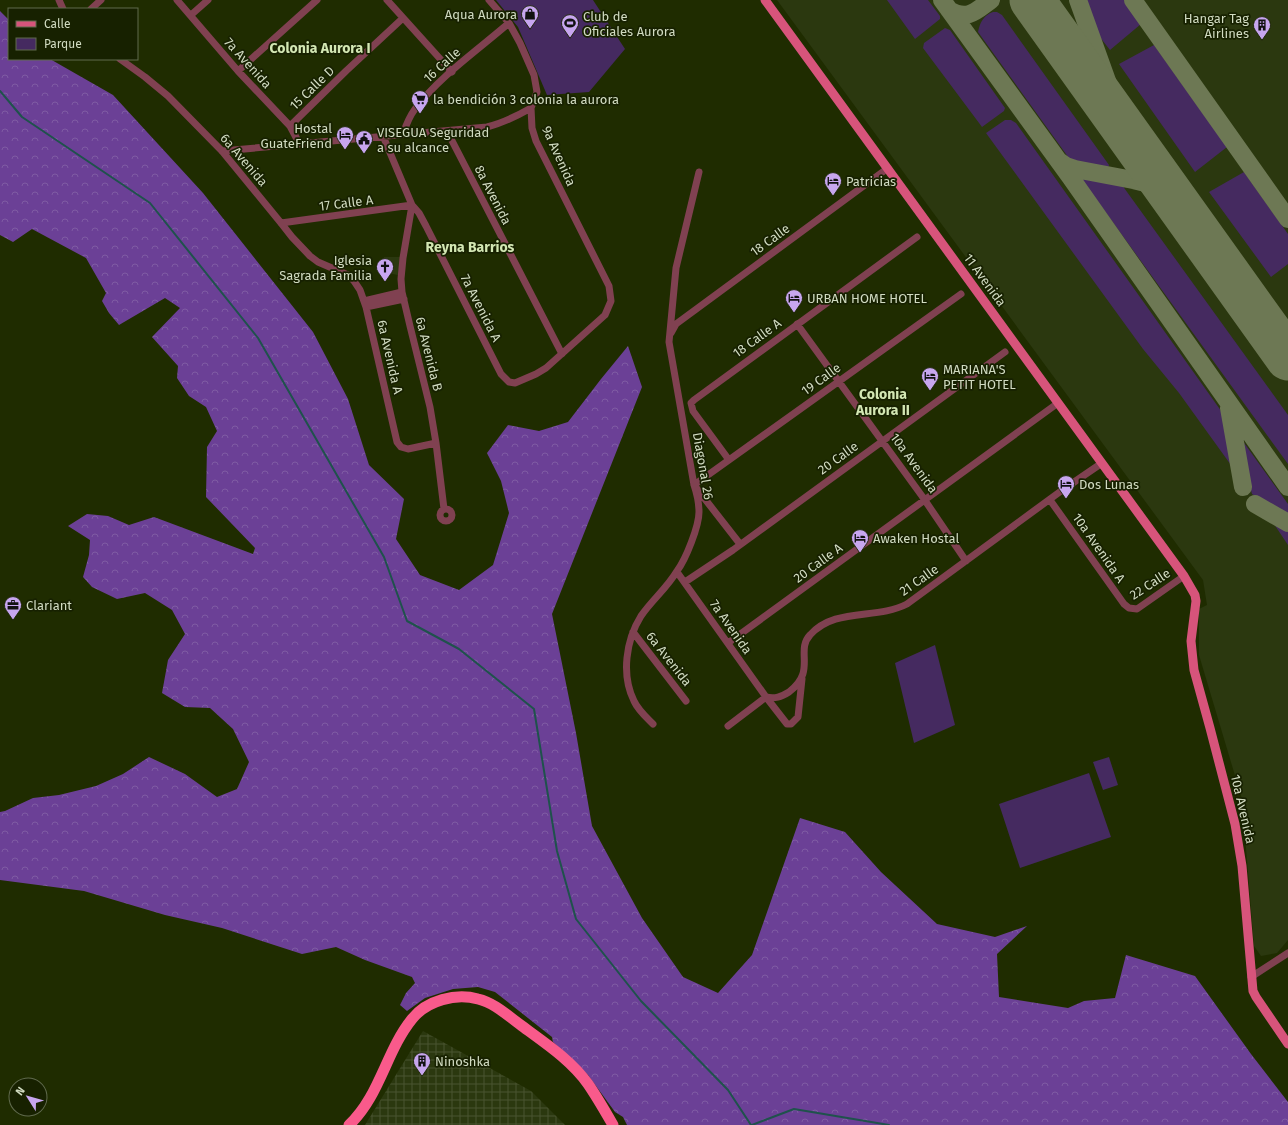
<svg xmlns="http://www.w3.org/2000/svg" width="1288" height="1125" font-family="'Fira Sans',sans-serif">
  <style>
    .built { fill: #2b380f }
    .industrial { fill: url(#industrial-grid) }
    .green { fill: #452a60 }
    .forest { fill: url(#forest-crowns) }
    .lines { fill: none; stroke-linecap: round; stroke-linejoin: round }
    .stream { stroke: #1f524c; stroke-width: 2 }
    .taxiway { stroke: #6d7854; stroke-width: 18 }
    .runway { stroke: #6d7854; stroke-width: 45 }
    .minor { stroke: #804151; stroke-width: 7 }
    .major { stroke: #d7547b; stroke-width: 9 }
    .highway { stroke: #f95a8b; stroke-width: 11 }
    .labels { text-anchor: middle; dominant-baseline: central; stroke-width: 3.5; stroke-linejoin: round; paint-order: stroke }
    .poi-label { font-size: 13px; fill: #d1dbc1; stroke: #172100; text-anchor: start }
    .street-label { font-size: 13px; fill: #d1dbc1; stroke: #172100 }
    .neighbourhood-label { font-size: 14px; font-weight: bold; fill: #d3e7b3; stroke: #172100 }
  </style>
  <defs>
    <pattern id="industrial-grid" width="8" height="8" patternUnits="userSpaceOnUse"><rect width="8" height="8" fill="#2b380f"/><path d="M0 4h8M4 0v8" fill="none" stroke="#495430"/></pattern>
    <pattern id="forest-crowns" width="20" height="18" patternUnits="userSpaceOnUse"><rect width="20" height="18" fill="#6b4096"/><path d="M2 6a3 3 0 1 1 6 0M12 15a3 3 0 1 1 6 0" fill="none" stroke="#7f5ba3"/></pattern>
  </defs>
  <rect width="100%" height="100%" fill="#1f2c00"/>
  <path class="built" d="M777 0H1288V940L1277 953 1261 956 1254 946 1242 799 1199 655V609L1207 605 1203 580Z
    M384 257H401L398 275 382 272Z"/>
  <path class="industrial" d="M423 1031 531 1091 565 1125H365Z"/>
  <path class="green" d="M496 0H593L625 49 589 92 547 95 518 27Z
    M887 0H928L940 16V19L915 39Z
    M1086 0H1124L1141 24 1110 50 1099 36Z
    M993 12H997L1002 15 1109 165 1108 168 1071 161 978 32C980 22 984 15 993 12Z
    M945 28 950 30 1005 108 1004 111 982 127 923 48 924 43Z
    M1154 45 1227 147 1195 172 1119 64Z
    M1005 120H1011L1016 123 1224 415 1226 420 1236 472 1179 393 1143 349 986 133Z
    M1244 172 1288 234V264L1271 277 1209 192Z
    M1080 177 1122 185 1288 415V464Z
    M1239 439 1242 440 1288 504V517L1252 494 1238 443Z
    M1270 518H1271L1288 528V545Z
    M935 645 955 725 914 743 895 663Z
    M1109 757 1118 785 1103 790 1093 762Z
    M1089 773 1111 837 1020 868 999 804Z"/>
  <path class="forest" d="M0 11 9 20V59H50L113 95 203 193 313 332 348 399 369 465 404 499 396 539 420 575 459 590 493 565 509 513 501 481 487 453 508 425 539 431 568 422 601 379 628 346 642 387 552 614 576 733 592 826 642 918 683 977 718 993 752 955 800 818 845 832 881 872 937 924 995 937 1027 926 997 954 999 997 1068 1008 1084 1001 1115 998 1126 955 1195 976 1251 1054 1288 1102V1125H627L623 1117 615 1112 588 1075 553 1042 552 1037 495 992 478 987 453 989 425 998 407 1011 400 1005 406 993 415 983 412 977 365 960 336 947 302 954 222 928 165 915 84 891 0 880V812L5 811 33 798 59 795 96 786 123 774 149 757 185 774 217 797 237 789 249 762 233 729 210 708 185 707 162 693 168 660 185 634 172 610 145 593 117 599 92 587 83 577 89 555 90 540 68 526 87 514 108 516 129 525 154 517 253 554 255 548 206 497 207 447 217 431 206 407 189 396 177 378 178 366 152 337 180 308 165 298 119 325 109 313 102 301 106 293 86 258 32 229 13 242 0 235Z"/>
  <g class="lines">
    <path class="stream" d="M0 91 22 117 150 203 258 338 384 557 407 621 459 649 534 709 557 851 576 919 641 1001 728 1090 751 1125
      M752 1125 794 1109 889 1125"/>
    <path class="taxiway" d="M942 0 1071 178 1288 487
      M1078 0 1124 128
      M1133 0 1288 219
      M949 10C968 21 976 11 991 0
      M1059 161 1066 166 1075 169 1133 180 1166 188
      M1133 180C1143 177 1146 173 1149 163
      M1229 408 1243 487
      M1255 504 1288 523"/>
    <path class="runway" d="M1032 0 1288 358"/>
    <path class="minor" d="M59 0 63 9
      M177 0 238 71 290 126 299 143
      M387 0 452 72
      M91 9 101 0
      M191 15 208 0
      M120 59 145 77 168 96 222 151 281 223 292 237 310 256 318 262 348 275 354 281 360 290 366 307 397 442 401 447 408 449 436 443
      M238 71 317 0
      M290 126 346 71 403 18
      M447 131 562 354
      M403 134C406 125 409 117 415 109 440 76 478 50 509 23
      M383 136 412 205 419 213 426 226 501 374 509 382 515 383 536 374 546 368 605 315 611 301 609 286 536 141 532 128 531 108 537 92 534 75 520 43 509 23 489 0
      M222 151 487 127C503 123 517 116 531 108
      M281 223 412 205 403 258 401 279 402 292 410 326 430 407 436 443 444 509
      M364 301 402 292
      M366 307 404 299
      M797 324 922 496 966 561
      M671 333 676 324 888 168
      M729 460 693 411 691 403 694 400 917 237
      M1050 500 1124 604 1129 608 1137 609 1184 576
      M440 515a6 6 0 1 1 12 0a6 6 0 1 1-12 0Z
      M740 544 694 485 961 294
      M677 572 766 697 787 724H791L798 717 802 679
      M685 582 733 550 1005 352
      M633 632 686 701
      M728 643 1058 403
      M766 697C775 699 781 697 789 692 817 671 795 651 810 635 835 607 876 620 907 604L1061 491 1102 463
      M653 724C646 717 638 710 634 701 621 675 626 640 641 616 652 600 667 588 677 571 686 559 699 526 699 512 699 502 697 494 694 485L669 342 676 268 699 172
      M728 726 766 697
      M1251 977 1288 953"/>
    <path class="major" d="M765 0 1184 576 1195 595 1196 601 1191 641 1194 670 1210 728 1235 824 1242 866 1253 991 1256 997 1288 1044"/>
    <path class="highway" d="M349 1125C380 1096 386 1051 412 1019 427 1000 456 993 478 999 495 1003 508 1016 522 1026 545 1043 571 1060 588 1084 597 1097 605 1111 613 1125"/>
  </g>
  <defs>
    <g id="shop-pin" transform="scale(0.9)"><path d="M0 17L-7.5 6A9.5 9.5 0 1 1 7.5 6Z" fill="#c7a6ef" stroke="#172100"/><path d="M-5-2.5h2.3a2.7 3.5 0 0 1 5.4 0H5L5.5 6h-11ZM-1.5-2.5h3a1.5 2.3 0 0 0-3 0Z" fill="#111"/></g>
    <g id="stadium-pin" transform="scale(0.9)"><path d="M0 17L-7.5 6A9.5 9.5 0 1 1 7.5 6Z" fill="#c7a6ef" stroke="#172100"/><path d="M0-5a6.5 5 0 1 0 0 10a6.5 5 0 1 0 0-10ZM-3.5-1.8h7v3.6h-7Z" fill="#111"/></g>
    <g id="building-pin" transform="scale(0.9)"><path d="M0 17L-7.5 6A9.5 9.5 0 1 1 7.5 6Z" fill="#c7a6ef" stroke="#172100"/><path d="M-4-6H4V6H1V3H-1V6H-4ZM-2.5-4.3h1.7v1.8h-1.7ZM.8-4.3h1.7v1.8H.8ZM-2.5-1h1.7V.8h-1.7ZM.8-1h1.7V.8H.8Z" fill="#111"/></g>
    <g id="supermarket-pin" transform="scale(0.9)"><path d="M0 17L-7.5 6A9.5 9.5 0 1 1 7.5 6Z" fill="#c7a6ef" stroke="#172100"/><path d="M-6-5.5h2.5l.6 2H6L4.5 2H-2.5L-4.4-4H-6ZM-1.5 3.2a1.3 1.3 0 1 0 .1 0ZM3 3.2a1.3 1.3 0 1 0 .1 0Z" fill="#111"/></g>
    <g id="hotel-pin" transform="scale(0.9)"><path d="M0 17L-7.5 6A9.5 9.5 0 1 1 7.5 6Z" fill="#c7a6ef" stroke="#172100"/><path d="M-6-4.5h1.5V1H6V5H4.5V3h-9V5H-6ZM-4 0a1.8 1.8 0 1 1 3.6 0ZM.5 0V-2.5h3Q6-2.5 6 0Z" fill="#111"/></g>
    <g id="civic-pin" transform="scale(0.9)"><path d="M0 17L-7.5 6A9.5 9.5 0 1 1 7.5 6Z" fill="#c7a6ef" stroke="#172100"/><path d="M-.6-6.5H3V-4.5H.6V-3L4-1V1h2V6H-6V1h2V-1L-.6-3ZM-1.2 2.5V6h2.4V2.5Z" fill="#111"/></g>
    <g id="church-pin" transform="scale(0.9)"><path d="M0 17L-7.5 6A9.5 9.5 0 1 1 7.5 6Z" fill="#c7a6ef" stroke="#172100"/><path d="M-1.2-6h2.4v3.5h3.3v2.4h-3.3V6h-2.4V-.1h-3.3v-2.4h3.3Z" fill="#111"/></g>
    <g id="office-pin" transform="scale(0.9)"><path d="M0 17L-7.5 6A9.5 9.5 0 1 1 7.5 6Z" fill="#c7a6ef" stroke="#172100"/><path d="M-6-3h4V-5.5h4V-3h4V5H-6ZM-1-4.5V-3h2v-1.5ZM-6 0V1H6V0Z" fill="#111"/></g>
  </defs>
  <g fill-rule="evenodd">
    <use href="#shop-pin" x="530" y="14"/>
    <use href="#stadium-pin" x="570" y="23"/>
    <use href="#building-pin" x="1262" y="25"/>
    <use href="#supermarket-pin" x="420" y="99"/>
    <use href="#hotel-pin" x="345" y="135"/>
    <use href="#civic-pin" x="364" y="139"/>
    <use href="#hotel-pin" x="833" y="181"/>
    <use href="#church-pin" x="385" y="267"/>
    <use href="#hotel-pin" x="794" y="298"/>
    <use href="#hotel-pin" x="930" y="376"/>
    <use href="#hotel-pin" x="1066" y="484"/>
    <use href="#hotel-pin" x="860" y="538"/>
    <use href="#office-pin" x="13" y="605"/>
    <use href="#building-pin" x="422" y="1061"/>
  </g>
  <g class="labels">
    <g class="poi-label">
      <text x="517" y="14" text-anchor="end">Aqua Aurora</text>
      <text x="583" y="16">Club de<tspan x="583" dy="15">Oficiales Aurora</tspan></text>
      <text x="1249" y="18" text-anchor="end">Hangar Tag<tspan x="1249" dy="15">Airlines</tspan></text>
      <text x="433" y="99">la bendición 3 colonia la aurora</text>
      <text x="332" y="128" text-anchor="end">Hostal<tspan x="332" dy="15">GuateFriend</tspan></text>
      <text x="377" y="132">VISEGUA Seguridad<tspan x="377" dy="15">a su alcance</tspan></text>
      <text x="846" y="181">Patricias</text>
      <text x="372" y="260" text-anchor="end">Iglesia<tspan x="372" dy="15">Sagrada Familia</tspan></text>
      <text x="807" y="298">URBAN HOME HOTEL</text>
      <text x="943" y="369">MARIANA'S<tspan x="943" dy="15">PETIT HOTEL</tspan></text>
      <text x="1079" y="484">Dos Lunas</text>
      <text x="873" y="538">Awaken Hostal</text>
      <text x="26" y="605">Clariant</text>
      <text x="435" y="1061">Ninoshka</text>
    </g>
    <g class="street-label">
      <text transform="translate(248 63) rotate(48)">7a Avenida</text>
      <text transform="translate(442 65) rotate(-42)">16 Calle</text>
      <text transform="translate(312 88) rotate(-44)">15 Calle D</text>
      <text transform="translate(559 156) rotate(66)">9a Avenida</text>
      <text transform="translate(244 160) rotate(49)">6a Avenida</text>
      <text transform="translate(493 195) rotate(63)">8a Avenida</text>
      <text transform="translate(346 203) rotate(-7)">17 Calle A</text>
      <text transform="translate(770 240) rotate(-36)">18 Calle</text>
      <text transform="translate(985 280) rotate(54)">11 Avenida</text>
      <text transform="translate(481 308) rotate(63)">7a Avenida A</text>
      <text transform="translate(757 338) rotate(-36)">18 Calle A</text>
      <text transform="translate(429 354) rotate(76)">6a Avenida B</text>
      <text transform="translate(390 357) rotate(77)">6a Avenida A</text>
      <text transform="translate(821 379) rotate(-36)">19 Calle</text>
      <text transform="translate(838 458) rotate(-36)">20 Calle</text>
      <text transform="translate(914 463) rotate(54)">10a Avenida</text>
      <text transform="translate(703 466) rotate(80)">Diagonal 26</text>
      <text transform="translate(1099 548) rotate(55)">10a Avenida A</text>
      <text transform="translate(818 563) rotate(-36)">20 Calle A</text>
      <text transform="translate(919 580) rotate(-35)">21 Calle</text>
      <text transform="translate(1150 584) rotate(-33)">22 Calle</text>
      <text transform="translate(731 627) rotate(55)">7a Avenida</text>
      <text transform="translate(669 659) rotate(52)">6a Avenida</text>
      <text transform="translate(1243 809) rotate(77)">10a Avenida</text>
    </g>
    <g class="neighbourhood-label">
      <text x="320" y="48">Colonia Aurora I</text>
      <text x="470" y="247">Reyna Barrios</text>
      <text x="883" y="394">Colonia<tspan x="883" dy="16">Aurora II</tspan></text>
    </g>
  </g>
  <rect x="8" y="8" width="130" height="52" fill="#172100" stroke="#616b4d"/>
  <rect x="16" y="21" width="20" height="6" fill="#d7547b" stroke="#616b4d"/>
  <text x="44" y="28" font-size="12" fill="#d1dbc1">Calle</text>
  <rect x="16" y="38" width="20" height="12" fill="#452a60" stroke="#616b4d"/>
  <text x="44" y="48" font-size="12" fill="#d1dbc1">Parque</text>
  <g transform="translate(28 1097) rotate(307)"><circle r="19" fill="#172100" stroke="#616b4d"/>
  <path d="M0-3L7 15L0 10L-7 15Z" fill="#c7a6ef"/>
  <text y="-6" font-size="11" font-weight="bold" text-anchor="middle" fill="#d1dbc1">N</text>
  </g>
</svg>
